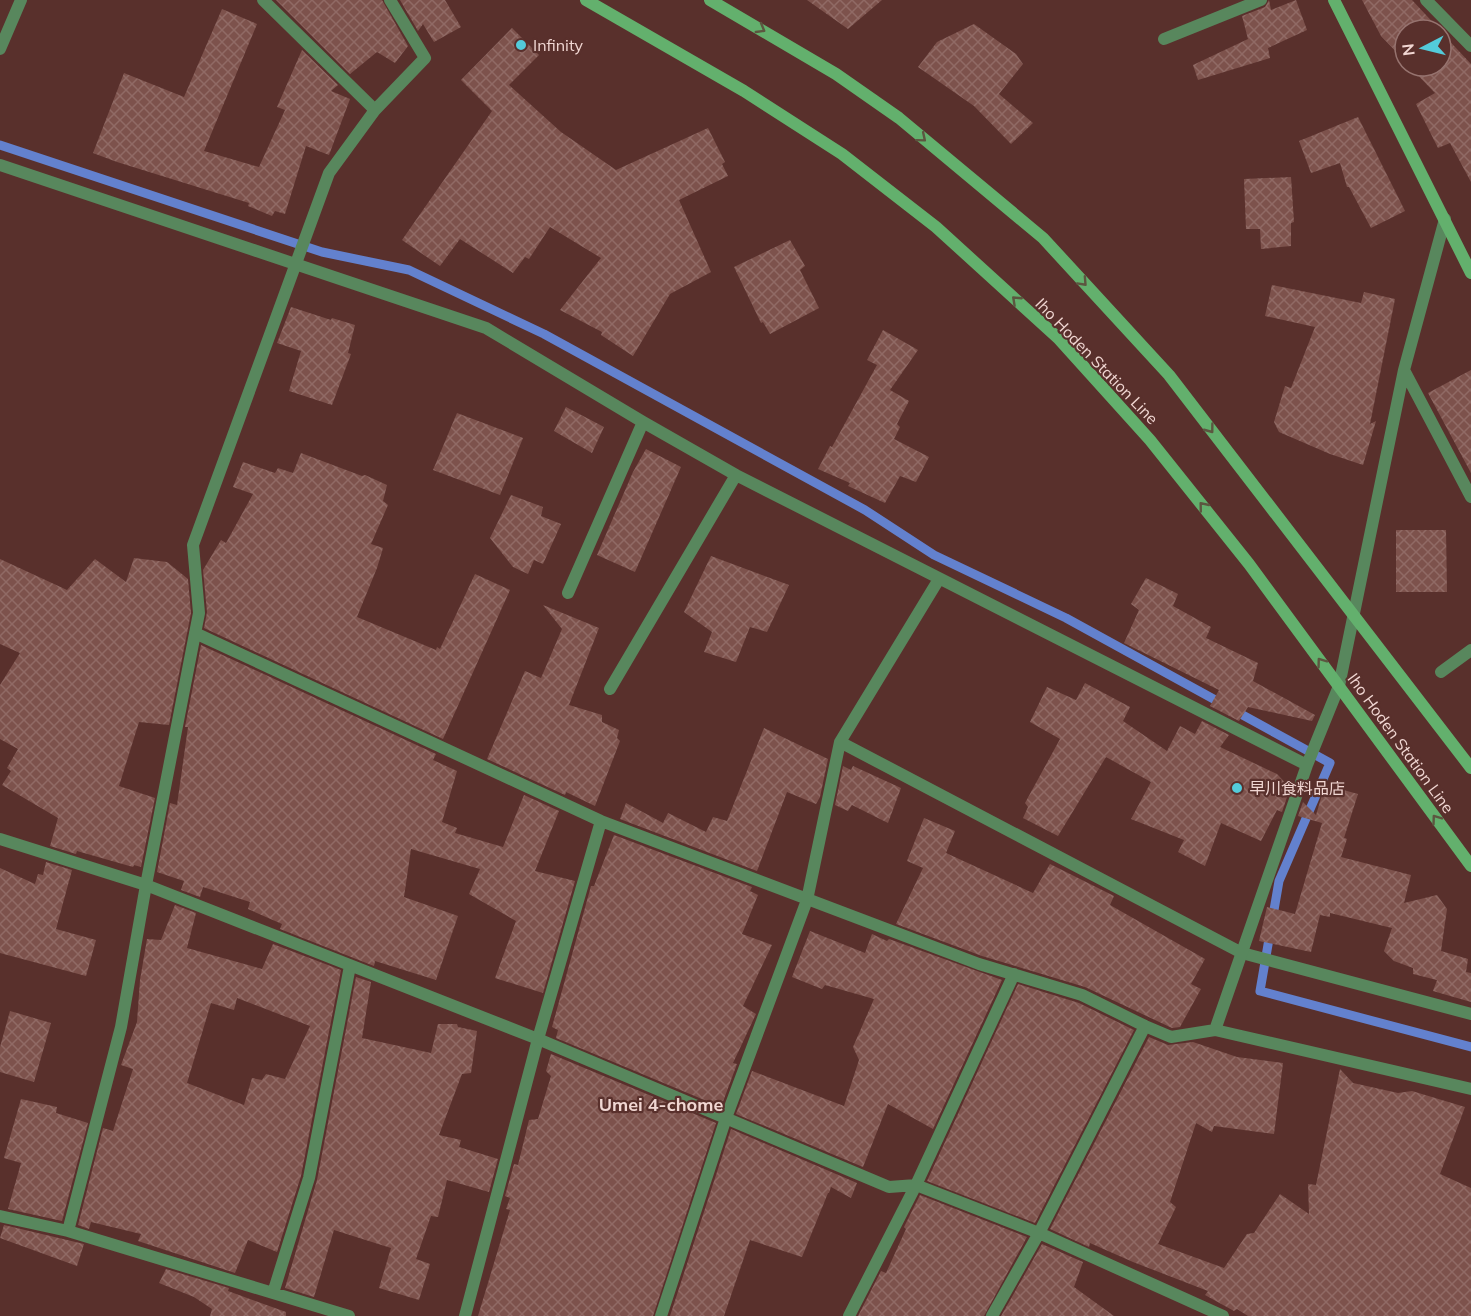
<svg xmlns="http://www.w3.org/2000/svg" width="1471" height="1316" font-family="Mulish,'Noto Sans JP',sans-serif">
  <style>
    .lines { fill: none; stroke-linecap: round; stroke-linejoin: round }
    .stream { stroke: #6381ce; stroke-width: 9 }
    .building { fill: url(#building-cross-hatch); fill-rule: evenodd }
    .lane { stroke: #58875d; stroke-width: 12 }
    .street { stroke: #58875d; stroke-width: 12 }
    .secondary { stroke: #63b06d; stroke-width: 12 }
    .oneway { stroke: #5c5640 }
    .poi-dot { fill: #53cbda; stroke: #59302c; stroke-width: 2 }
    .labels { text-anchor: middle; dominant-baseline: central; stroke-width: 4.5; stroke-linejoin: round; paint-order: stroke }
    .poi-label { font-size: 16px; fill: #f1d7d3; stroke: #59302c; text-anchor: start }
    .street-label { font-size: 16px; fill: #f1d7d3; stroke: #59302c }
    .neighbourhood-label { font-size: 18px; font-weight: bold; fill: #f1d7d3; stroke: #59302c }
  </style>
  <defs>
    <pattern id="building-cross-hatch" width="8" height="8" patternUnits="userSpaceOnUse" patternTransform="scale(1.5)"><rect width="8" height="8" fill="#7d524c"/><path d="M0 0l8 8M0 8l8-8" fill="none" stroke="#906a65"/></pattern>
  </defs>
  <rect width="100%" height="100%" fill="#59302c"/>
  <g class="lines">
    <path class="stream" d="M0 145 322 252 409 270 544 334 865 510 934 555 1066 618 1330 763 1279 881 1260 991 1471 1047"/>
  </g>
  <path class="building" d="M276 0H382L408 46 395 63 377 52 350 74Z
    M400 0H445L461 27 434 42 423 24 418 31Z
    M807 0H882L848 29Z
    M1269 0 1271 10 1296 0 1307 30 1268 48 1270 58 1198 80 1193 65 1248 39 1242 16 1265 7Z
    M1362 0H1412L1440 30H1405V61L1381 36Z
    M222 9 257 24 204 151 259 167 285 110 277 107 302 50 338 85 331 91 350 99 329 155 306 146 285 214 275 211 272 216 248 206 249 203 117 162 93 153 124 73 184 97Z
    M974 24 1016 54 1023 64 999 94 1033 123 1011 144 974 106 918 67 937 42Z
    M512 28 539 55 509 85 561 132 616 170 708 128 725 162 722 164 728 176 679 200 711 272 670 294 633 356 601 335 602 332 560 310 601 258 550 227 529 259 525 257 513 273 460 239 440 266 402 240 492 111 461 80Z
    M1441 32 1471 64V182L1450 143 1438 148 1416 104 1435 93 1409 66H1441Z
    M1358 117 1405 211 1371 228 1349 187H1347L1340 163 1311 173 1299 141Z
    M1291 177 1294 222 1291 223V246L1261 249 1260 229H1246L1244 179Z
    M790 240 805 266 800 270 819 308 770 334 763 322 761 323 734 267Z
    M1272 285 1361 303 1364 292 1395 299 1370 424 1376 421 1363 465 1330 454 1279 432 1274 422 1285 386 1291 388 1315 327 1265 316Z
    M291 307 331 320 332 318 355 325 348 353 351 354 332 405 289 391 301 351 277 343Z
    M883 330 918 350 890 390 909 401 897 424 900 427 894 439 929 457 916 482 900 476 885 503 848 486 850 483 818 469 830 446 832 447 877 365 867 360Z
    M1471 370V473L1428 393Z
    M566 407 604 427 592 453 554 431Z
    M457 413 523 438 500 495 433 470Z
    M646 449 681 467 635 572 597 555 633 472Z
    M301 453 362 476 365 475 387 485 383 501 388 505 371 544 383 548 377 568 357 617 436 650 437 647 440 649 475 574 510 590 443 739 204 628 207 612 203 570 221 540 226 543 253 494 233 487 243 462 275 473 278 468 293 473Z
    M511 495 543 507 541 516 561 524 543 564 534 560 528 574 513 567 490 538Z
    M1396 530H1446L1447 592H1396Z
    M711 556 789 585 767 632 750 627 736 662 704 652 712 632 684 612Z
    M134 558 167 562 188 579 191 613 169 725 139 722 119 786 155 798 141 867 134 865 133 867 77 851 76 854 50 846 58 818 2 785 11 771 7 768 18 749 0 739V685L20 653 0 644V559L67 590 95 559 126 582Z
    M1146 578 1178 594 1173 606 1211 627 1206 638 1258 663 1253 681 1315 715 1312 721 1248 707 1239 721 1210 706 1219 690 1124 643 1139 610 1131 604Z
    M543 605 599 628 569 705 602 715V722L619 730 617 738 620 741 595 806 566 792 565 795 487 759 525 671 541 678 562 629Z
    M201 645 436 754 433 760 457 771 442 822 457 828 455 833 503 847 524 795 559 811 535 871 575 881 543 993 495 978 516 921 469 894 480 869 411 849 404 897 458 916 436 980 375 961 374 966 280 929 282 924 248 909 250 902 203 887 200 897 181 890 184 881 157 872 170 803 177 805 188 727H185Z
    M1085 683 1130 707 1123 721 1167 751 1180 726 1195 734 1202 721 1229 735 1220 747 1277 774 1290 788 1282 812 1277 810 1261 841 1221 823 1205 866 1178 852 1184 840 1131 819 1151 782 1106 757 1058 836 1023 818 1028 807 1025 803 1060 739 1030 722 1047 687 1076 700Z
    M764 728 828 759 820 797 816 804 787 792 757 871 620 819 626 803 663 823 668 813 706 832 713 817 727 821Z
    M843 766 851 770 853 766 901 788 888 823 852 805 848 811 835 805Z
    M1325 785 1358 794 1344 838 1347 839 1341 857 1411 875 1404 903 1437 895 1447 909 1441 951 1468 959 1466 972 1471 973V1002L1433 991 1437 980 1413 974V968L1394 961 1384 951 1392 928 1330 913V917L1320 915 1311 952 1259 941 1267 907 1295 914 1322 823 1298 816 1303 802 1316 815Z
    M924 818 955 831 946 853 1033 893 1050 864 1114 896 1110 905 1205 959 1191 984 1201 989 1180 1027 1172 1028 1085 987 982 956 896 924 923 868 907 861Z
    M614 835 752 887 750 891 758 895 742 934 772 945 743 1006 756 1014 733 1063 737 1064 721 1107 556 1038 558 1030 552 1027 591 886H594Z
    M46 862 72 870 56 929 96 940 86 976 0 953V868L35 884 38 874 43 875Z
    M175 905 196 913 187 948 262 969 273 944 341 970 301 1176 277 1252 248 1240 235 1273 138 1241 141 1234 91 1222 89 1229 78 1225 103 1128 113 1131 133 1069 121 1065 137 1022 140 980 147 939 161 940ZM237 998 310 1026 285 1079 266 1074 262 1080 252 1078 244 1105 187 1083 211 1003 234 1010Z
    M810 931 865 953 872 934 887 941 889 939 1002 980 933 1129 888 1104 863 1167 736 1114 752 1071 844 1106 859 1060 853 1047 874 999 825 985 822 989 792 977Z
    M356 977 371 982 362 1038 431 1053 438 1024H457L458 1027 477 1031 471 1073 462 1074 439 1135 461 1140 459 1147 498 1159 489 1192 447 1180 438 1217 431 1216 416 1259 430 1264 419 1300 379 1288 391 1248 334 1230 314 1297 285 1288 317 1180Z
    M1018 984 1079 1003 1134 1030 1035 1223 927 1181Z
    M10 1011 51 1023 34 1082 0 1072V1047Z
    M1149 1037 1168 1045 1193 1042 1237 1057 1283 1063 1274 1134 1214 1126 1212 1132 1196 1123 1170 1202 1176 1207 1158 1244 1224 1268 1247 1234 1254 1233 1280 1194 1309 1214 1308 1184 1316 1185 1340 1069 1353 1083 1398 1093 1412 1091 1465 1107 1440 1174 1471 1188V1316H1248L1237 1309 1234 1311 1205 1295 1208 1291 1133 1262 1090 1243 1089 1247 1050 1229Z
    M551 1054 716 1123 653 1316H478L510 1210 506 1209 510 1198 505 1196 514 1164 518 1165 529 1120 538 1119 551 1076 546 1071Z
    M21 1099 57 1107 56 1113 88 1123 62 1221 8 1209 21 1163 4 1158Z
    M731 1129 857 1183 851 1198 831 1187 829 1193H828L802 1257 750 1240 724 1316H670Z
    M920 1195 1027 1237 984 1316H858L881 1271 886 1273 906 1229 904 1227Z
    M4 1225 84 1244 77 1266 0 1238Z
    M1042 1244 1083 1262 1074 1287 1114 1316H1001Z
    M166 1269 229 1288 228 1291 286 1312V1316H210L212 1309 194 1297 159 1283Z"/>
  <g class="lines">
    <path class="lane" d="M1242 953 1471 1014"/>
    <path class="street" d="M263 0 375 110
      M1426 0 1471 46
      M1164 39 1261 0
      M0 49 21 0
      M0 165 486 328 643 422 736 475 1307 765
      M1404 370 1471 497
      M568 593 643 422
      M195 633 601 821 979 964 1082 995 1145 1026
      M1441 672 1471 650
      M610 689 736 475
      M840 742 1242 953
      M0 839 146 885 538 1039 889 1187 916 1185 1039 1233 1223 1316
      M1215 1030 1307 765 1339 686 1404 370 1445 219
      M0 1216 68 1231 349 1316
      M68 1231 121 1027 146 885 199 613 193 545 329 173 375 110 425 58 390 0
      M273 1293 309 1178 350 966
      M465 1316 538 1039 601 821
      M661 1316 726 1118 807 900 840 742 939 579
      M849 1316 916 1185 1014 974
      M992 1316 1039 1233 1145 1026 1171 1037 1215 1030 1471 1089"/>
    <path class="secondary" d="M586 0 744 91 842 154 936 227 1058 338 1150 440 1249 564 1471 866
      M710 0 836 74 899 118 1043 238 1169 375 1471 768
      M1334 0 1471 273"/>
  </g>
  <defs><path id="oneway-chevron" d="M-2-3.5L2.5 0L-2 3.5" fill="none" stroke-width="1.6" stroke-linecap="round" stroke-linejoin="round" transform="scale(1.5)"/></defs>
  <g class="oneway">
    <use href="#oneway-chevron" transform="translate(761 29) rotate(30)"/>
    <use href="#oneway-chevron" transform="translate(922 138) rotate(40)"/>
    <use href="#oneway-chevron" transform="translate(1083 282) rotate(47)"/>
    <use href="#oneway-chevron" transform="translate(1016 300) rotate(-137)"/>
    <use href="#oneway-chevron" transform="translate(1210 429) rotate(53)"/>
    <use href="#oneway-chevron" transform="translate(1203 506) rotate(-129)"/>
    <use href="#oneway-chevron" transform="translate(1321 662) rotate(-126)"/>
    <use href="#oneway-chevron" transform="translate(1436 819) rotate(-126)"/>
  </g>
  <g class="poi-dot">
    <circle cx="521" cy="45" r="6"/>
    <circle cx="1237" cy="788" r="6"/>
  </g>
  <g class="labels">
    <g class="poi-label">
      <text x="533" y="45">Infinity</text>
      <text x="1249" y="788">早川食料品店</text>
    </g>
    <g class="street-label">
      <text transform="translate(1097 361) rotate(46)">Iho Hoden Station Line</text>
      <text transform="translate(1401 743) rotate(54)">Iho Hoden Station Line</text>
    </g>
    <g class="neighbourhood-label">
      <text x="661" y="1104">Umei 4-chome</text>
    </g>
  </g>
  <g transform="translate(1423 48) rotate(263)"><circle r="28" fill="#59302c" stroke="#96736f" stroke-width="1.5"/>
  <path d="M0-4.5L10 22L0 15L-10 22Z" fill="#53cbda"/>
  <text y="-9" font-size="16" font-weight="bold" text-anchor="middle" fill="#f1d7d3">N</text>
  </g>
</svg>
